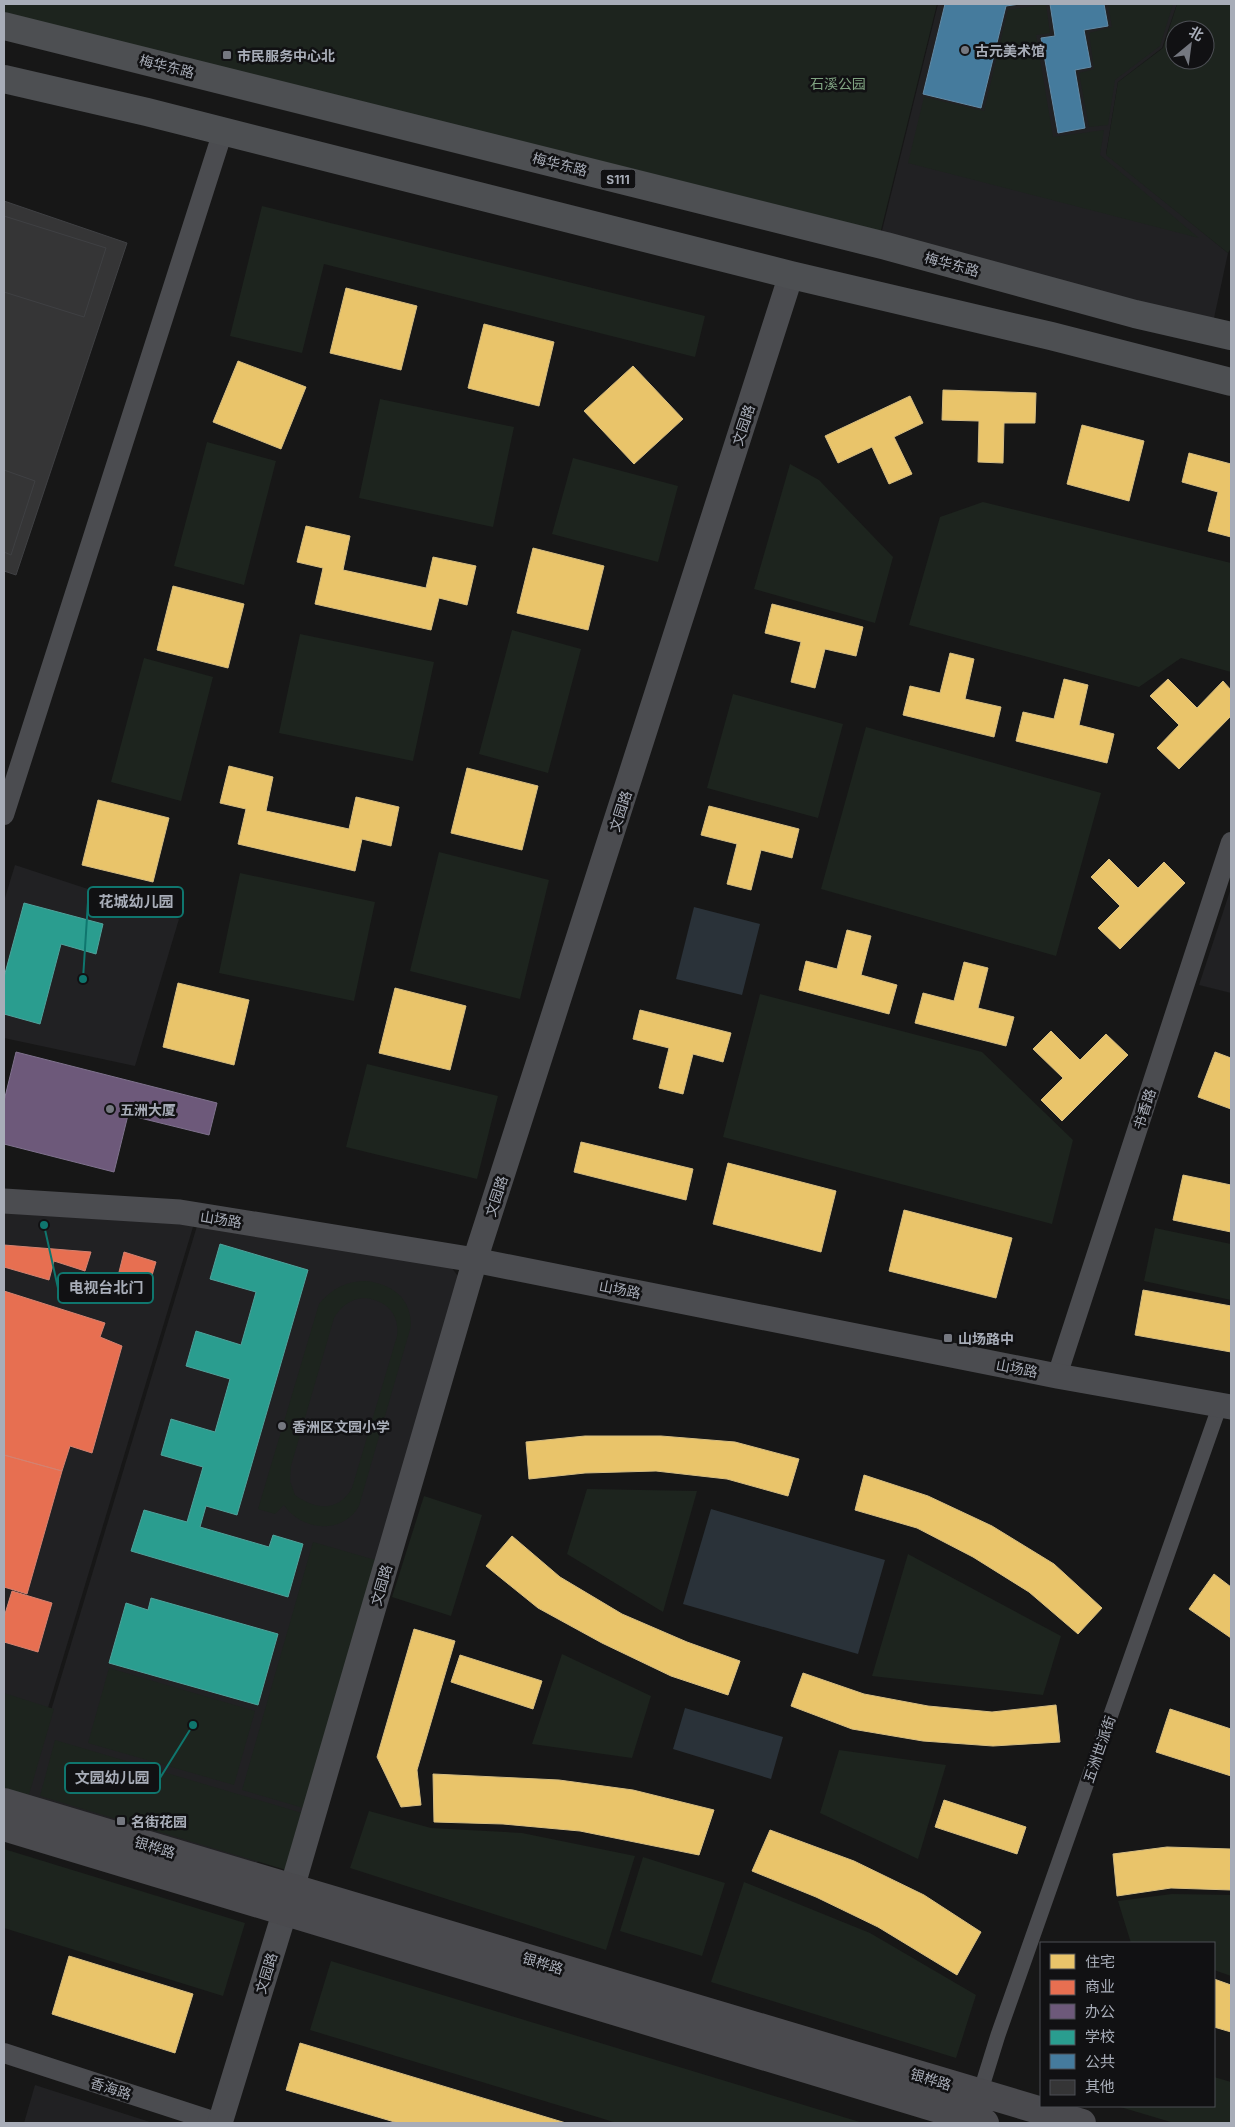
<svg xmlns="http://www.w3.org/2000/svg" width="1235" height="2127" font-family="Inter,'Noto Sans SC',sans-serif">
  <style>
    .built { fill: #212123 }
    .green { fill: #1d241e; fill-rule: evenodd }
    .water { fill: #2a3239 }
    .homes { fill: #e9c46a; stroke: #d6bd81 }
    .shops { fill: #e76f51; stroke: #d48270 }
    .offices { fill: #6d597a; stroke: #7f728d }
    .schools { fill: #2a9d8f; stroke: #50a29b }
    .public { fill: #457b9d; stroke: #638aa5 }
    .building { fill: #353536; stroke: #3f4043 }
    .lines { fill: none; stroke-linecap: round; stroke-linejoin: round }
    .pedestrian { stroke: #4b4c50; stroke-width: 15 }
    .minor { stroke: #4b4c50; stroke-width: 20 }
    .tertiary { stroke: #4b4c50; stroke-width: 25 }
    .secondary { stroke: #4a4a4e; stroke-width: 28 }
    .primary { stroke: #4d4f52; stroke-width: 28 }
    .poi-dot { fill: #757880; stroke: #111113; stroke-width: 2 }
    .labels { text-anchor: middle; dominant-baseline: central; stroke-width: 5; stroke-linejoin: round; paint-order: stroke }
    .shield { fill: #111113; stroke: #7b7e86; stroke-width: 1 }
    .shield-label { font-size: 12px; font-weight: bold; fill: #a8adb8 }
    .poi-label { font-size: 14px; font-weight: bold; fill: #a8adb8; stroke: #111113; text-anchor: start }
    .street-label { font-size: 14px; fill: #a8adb8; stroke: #111113 }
    .park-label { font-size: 14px; fill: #7fa381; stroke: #111113 }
    .leader { fill: none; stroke: #0f766e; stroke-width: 2 }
    .callout-dot { fill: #0f766e; stroke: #111113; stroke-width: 2 }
    .callout { fill: #111113; stroke: #0f766e; stroke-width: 2 }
    .callout-label { font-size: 15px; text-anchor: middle; font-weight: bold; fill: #a8adb8 }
  </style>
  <rect width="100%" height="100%" fill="#171717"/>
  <path class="built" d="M938 4H1177L1162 48 1118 82 1106 154 1228 253 1211 332 879 243Z
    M15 865 179 919 135 1066 4 1038V901Z
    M1231 888V993L1199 985Z
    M4 1205 196 1217 19 1804 4 1799Z
    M200 1216 442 1255 467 1288 307 1835 239 1872 22 1807Z
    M35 2085 153 2123H24Z"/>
  <path class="green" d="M4 4H937L878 242 4 26Z
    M1046 4 1050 33 1036 35 1053 137 1104 130 1100 155 1199 238 908 163 924 97 984 111 1008 10Z
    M1108 4H1173L1160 46 1115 80 1108 125 1089 127 1079 73 1094 69 1089 33 1112 27Z
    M1177 4H1231V248L1228 253 1106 155 1118 82 1163 48ZM1175 30H1205V60H1175Z
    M262 206 705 316 695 357 324 264 302 353 230 336Z
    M380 399 514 427 493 527 359 498Z
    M207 442 276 461 244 585 174 566Z
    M573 458 678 486 658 562 552 534Z
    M790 464 819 480 893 557 875 623 754 589Z
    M983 502 1231 563V672L1181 658 1139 687 909 625 940 517Z
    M512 630 581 649 548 773 479 754Z
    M300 634 434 662 413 761 279 733Z
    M144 658 213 677 181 801 111 782Z
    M733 694 843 724 818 818 707 788Z
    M866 727 1101 793 1056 956 821 889Z
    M439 852 549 880 520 999 410 971Z
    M240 873 375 902 354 1001 219 973Z
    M760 994 982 1052 1073 1140 1052 1224 723 1137Z
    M367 1064 498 1096 477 1179 346 1147Z
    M1155 1228 1231 1244V1300L1144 1281Z
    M367 1281C393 1285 411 1298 411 1326L359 1506C343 1535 301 1531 284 1505L275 1514 258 1509 319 1304C332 1288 347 1281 367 1281ZM363 1298C385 1299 400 1313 397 1336L352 1488C339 1512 315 1510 295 1495L290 1481 291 1466 334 1318C340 1307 351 1299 363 1298Z
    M587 1489 697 1491 663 1612 567 1554Z
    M424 1496 482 1515 451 1616 392 1597Z
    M313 1542 379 1561 307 1809 242 1790Z
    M908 1554 1061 1636 1043 1695 872 1676Z
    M562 1654 651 1696 632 1758 532 1744Z
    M109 1668 255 1711 234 1785 88 1743Z
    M4 1693 54 1709 28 1798 4 1791Z
    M55 1740 302 1813 286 1870 40 1796Z
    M839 1750 946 1765 918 1859 820 1813Z
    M369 1811 431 1828 522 1833 635 1856 606 1950 350 1868Z
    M4 1849 245 1923 223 1996 4 1928Z
    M643 1857 725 1883 702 1956 620 1931Z
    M744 1882 870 1933 976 1995 956 2058 711 1982Z
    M1172 1894 1231 1895V1976L1214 1970V1943H1131L1118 1901Z
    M331 1961 863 2123H617L310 2030Z
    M1214 2077 1231 2082V2123H1174L1117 2106H1214Z"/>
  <path class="water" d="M694 907 760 924 742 995 676 979Z
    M711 1509 885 1560 858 1654 683 1604Z
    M685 1708 783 1737 771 1779 673 1749Z"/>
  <path class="homes" d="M346 288 417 306 401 370 330 353Z
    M484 324 554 342 539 406 468 388Z
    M238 361 306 387 281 449 213 422Z
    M633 366 683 419 634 464 584 411Z
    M943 390 1036 393 1035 423H1004L1003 463 978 462 979 421 942 420Z
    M910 396 923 423 894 437 912 474 889 484 872 447 838 463 825 436Z
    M1082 425 1144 441 1129 501 1067 484Z
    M1189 453 1231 464V537L1208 531 1218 492 1182 482Z
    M306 526 350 536 343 570 426 588 433 557 476 566 467 605 439 598 431 630 315 604 323 568 297 562Z
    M533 548 604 566 588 630 517 613Z
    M173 586 244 604 228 668 157 650Z
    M772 604 863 627 856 656 825 649 815 688 791 682 801 642 765 633Z
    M950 653 974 659 965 699 1001 707 994 737 903 715 910 686 940 693Z
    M1064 679 1088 685 1079 725 1114 734 1107 763 1016 741 1023 712 1054 719Z
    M1168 679 1197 708 1223 681 1231 690V716L1179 769 1157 748 1179 725 1150 696Z
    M229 766 273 777 266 811 349 829 356 797 399 807 391 846 362 839 355 871 238 844 246 809 220 803Z
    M467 768 538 786 522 850 451 833Z
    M98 800 169 818 153 882 82 865Z
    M709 806 799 829 792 858 761 850 751 890 727 884 737 844 701 835Z
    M1109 859 1138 888 1164 862 1185 883 1120 949 1098 928 1120 906 1091 877Z
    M847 930 871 936 861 975 897 985 889 1014 799 990 806 961 837 969Z
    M964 962 988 968 978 1008 1014 1017 1006 1046 915 1023 923 993 954 1001Z
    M178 983 249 1000 234 1065 163 1047Z
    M395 988 466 1006 450 1070 379 1053Z
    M640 1010 731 1033 723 1062 693 1054 683 1094 659 1088 669 1048 633 1039Z
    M1051 1031 1080 1060 1106 1034 1128 1055 1062 1121 1041 1100 1063 1078 1033 1049Z
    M1215 1052 1231 1058V1109L1198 1097Z
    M581 1142 693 1169 686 1200 574 1172Z
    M728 1163 836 1191 821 1252 713 1224Z
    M1183 1175 1231 1185V1232L1173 1220Z
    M904 1210 1012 1238 996 1298 889 1271Z
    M1143 1290 1231 1306V1352L1135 1335Z
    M585 1436H661L735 1442 799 1459 788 1496 727 1479 656 1471 585 1473 529 1479 526 1442Z
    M864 1475 928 1496 992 1526 1054 1564 1102 1608 1078 1634 1029 1592 973 1557 917 1528 855 1510Z
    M512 1536 560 1577 622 1614 687 1642 740 1661 728 1695 671 1676 602 1643 538 1608 486 1566Z
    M1214 1574 1231 1587V1638L1189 1609Z
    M414 1629 455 1641 417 1770 421 1805 401 1807 377 1757Z
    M460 1655 542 1681 533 1709 451 1682Z
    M803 1673 864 1694 928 1706 992 1712 1056 1705 1060 1742 993 1746 923 1741 852 1729 791 1706Z
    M1170 1709 1231 1729V1776L1156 1752Z
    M433 1774 559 1780 633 1790 714 1810 699 1855 580 1831 503 1824 434 1822Z
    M944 1800 1026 1827 1017 1854 935 1827Z
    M770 1830 854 1861 924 1895 981 1932 957 1975 878 1927 816 1897 752 1871Z
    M1167 1847 1231 1849V1890L1171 1888 1117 1896 1113 1854Z
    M69 1956 193 1994 175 2053 52 2014Z
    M1214 1979 1231 1985V2032L1214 2027Z
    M300 2043 566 2123H398L286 2090Z"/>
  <path class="shops" d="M4 1245 91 1252 85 1271 54 1261 49 1280 4 1267Z
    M124 1252 156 1262 148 1289 117 1280Z
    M4 1291 105 1323 100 1337 122 1346 92 1453 70 1446 62 1471 4 1455Z
    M4 1455 62 1471 27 1594 4 1587Z
    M12 1591 52 1603 38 1652 4 1642V1617Z"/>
  <path class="offices" d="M16 1052 217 1103 209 1135 128 1115 114 1172 4 1144V1101Z"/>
  <path class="schools" d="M24 903 103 924 96 954 61 944 40 1024 4 1014V977Z
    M220 1244 308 1270 237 1515 206 1506 200 1527 269 1547 273 1535 303 1544 288 1597 131 1551 144 1510 187 1522 203 1467 161 1455 171 1419 215 1432 230 1379 186 1366 196 1331 241 1345 256 1292 210 1279Z
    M151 1598 278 1634 258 1705 109 1663 126 1603 148 1610Z"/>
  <path class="public" d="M945 4H1020L1006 6 981 108 923 94Z
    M1050 4H1104L1108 26 1084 30 1091 67 1075 70 1085 128 1058 133 1041 38 1055 36Z"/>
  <path class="building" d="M4 201 127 243 16 575 4 571Z
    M4 216 106 248 84 317 4 292Z
    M4 470 35 481 11 555 4 552Z"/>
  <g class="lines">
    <path class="pedestrian" d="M980 2093 998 2035 1220 1405"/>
    <path class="minor" d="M4 815 223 131
      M1057 1376 1231 842
      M4 2053 219 2123"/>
    <path class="tertiary" d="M4 1201 180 1212 469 1259 1057 1376 1231 1407
      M220 2123 292 1888 475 1260 791 275"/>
    <path class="secondary" d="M4 1802 1082 2123
      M4 1827 985 2123"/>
    <path class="primary" d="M4 26 886 246 1135 314 1231 336
      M4 79 147 112 791 275 1051 336 1231 382"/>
  </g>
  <g class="poi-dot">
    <circle cx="965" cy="50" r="5"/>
    <rect x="222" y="50" width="10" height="10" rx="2.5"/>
    <circle cx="110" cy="1109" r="5"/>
    <rect x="943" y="1333" width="10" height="10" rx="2.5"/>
    <circle cx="282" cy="1426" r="5"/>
    <rect x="116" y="1816" width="10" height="10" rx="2.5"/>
  </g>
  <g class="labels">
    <rect class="shield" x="600.5" y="169.5" width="35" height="19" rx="4"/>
    <g class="shield-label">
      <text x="618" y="179">S111</text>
    </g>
    <g class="poi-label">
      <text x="975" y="50">古元美术馆</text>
      <text x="237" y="55">市民服务中心北</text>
      <text x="120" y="1109">五洲大厦</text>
      <text x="958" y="1338">山场路中</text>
      <text x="292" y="1426">香洲区文园小学</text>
      <text x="131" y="1821">名街花园</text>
    </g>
    <g class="street-label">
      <text transform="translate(167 66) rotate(14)">梅华东路</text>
      <text transform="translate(560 164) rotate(14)">梅华东路</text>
      <text transform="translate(952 264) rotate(15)">梅华东路</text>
      <text transform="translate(743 425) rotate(-72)">文园路</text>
      <text transform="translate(620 811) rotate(-72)">文园路</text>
      <text transform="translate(1144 1109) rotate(-72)">书香路</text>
      <text transform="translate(496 1196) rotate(-72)">文园路</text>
      <text transform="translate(221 1219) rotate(9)">山场路</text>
      <text transform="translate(620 1289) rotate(11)">山场路</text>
      <text transform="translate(1017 1368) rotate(11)">山场路</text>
      <text transform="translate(381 1585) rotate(-74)">文园路</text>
      <text transform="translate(1099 1749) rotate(-71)">五洲世派街</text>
      <text transform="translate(155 1847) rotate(17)">银桦路</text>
      <text transform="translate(543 1963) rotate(17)">银桦路</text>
      <text transform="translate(266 1973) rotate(-73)">文园路</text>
      <text transform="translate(931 2079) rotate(17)">银桦路</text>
      <text transform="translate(111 2088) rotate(18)">香海路</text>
    </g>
    <g class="park-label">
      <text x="838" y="83">石溪公园</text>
    </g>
  </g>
  <path class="leader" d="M83 979L88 902M44 1225L58 1288M193 1725L160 1778"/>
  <g class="callout-dot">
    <circle cx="83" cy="979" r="5"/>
    <circle cx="44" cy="1225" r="5"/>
    <circle cx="193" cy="1725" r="5"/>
  </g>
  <g class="callout">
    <rect x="88" y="887" width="95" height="30" rx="5"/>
    <rect x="58" y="1273" width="95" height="30" rx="5"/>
    <rect x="65" y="1763" width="95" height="30" rx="5"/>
  </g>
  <g class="callout-label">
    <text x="136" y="907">花城幼儿园</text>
    <text x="106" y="1293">电视台北门</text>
    <text x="112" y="1783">文园幼儿园</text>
  </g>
  <rect width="1235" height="2127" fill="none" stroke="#a8adb8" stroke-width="10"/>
  <rect x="1040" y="1942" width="175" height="165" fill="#111113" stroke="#4d4f55"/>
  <rect x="1050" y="1954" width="25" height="15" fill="#e9c46a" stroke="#4d4f55"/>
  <text x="1085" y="1967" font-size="15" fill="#a8adb8">住宅</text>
  <rect x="1050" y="1980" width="25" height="15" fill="#e76f51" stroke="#4d4f55"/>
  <text x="1085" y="1992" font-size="15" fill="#a8adb8">商业</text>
  <rect x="1050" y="2004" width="25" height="15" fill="#6d597a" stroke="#4d4f55"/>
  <text x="1085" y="2017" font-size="15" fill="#a8adb8">办公</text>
  <rect x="1050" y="2030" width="25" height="15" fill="#2a9d8f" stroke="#4d4f55"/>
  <text x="1085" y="2042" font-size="15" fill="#a8adb8">学校</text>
  <rect x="1050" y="2054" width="25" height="15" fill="#457b9d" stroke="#4d4f55"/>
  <text x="1085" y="2067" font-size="15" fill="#a8adb8">公共</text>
  <rect x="1050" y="2080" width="25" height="15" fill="#353536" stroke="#4d4f55"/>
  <text x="1085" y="2092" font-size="15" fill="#a8adb8">其他</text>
  <g transform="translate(1190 45) rotate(29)"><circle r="24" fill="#111113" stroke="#4d4f55"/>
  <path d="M0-4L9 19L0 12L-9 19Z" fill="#757880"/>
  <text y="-8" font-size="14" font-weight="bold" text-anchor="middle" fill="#a8adb8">北</text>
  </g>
</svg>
